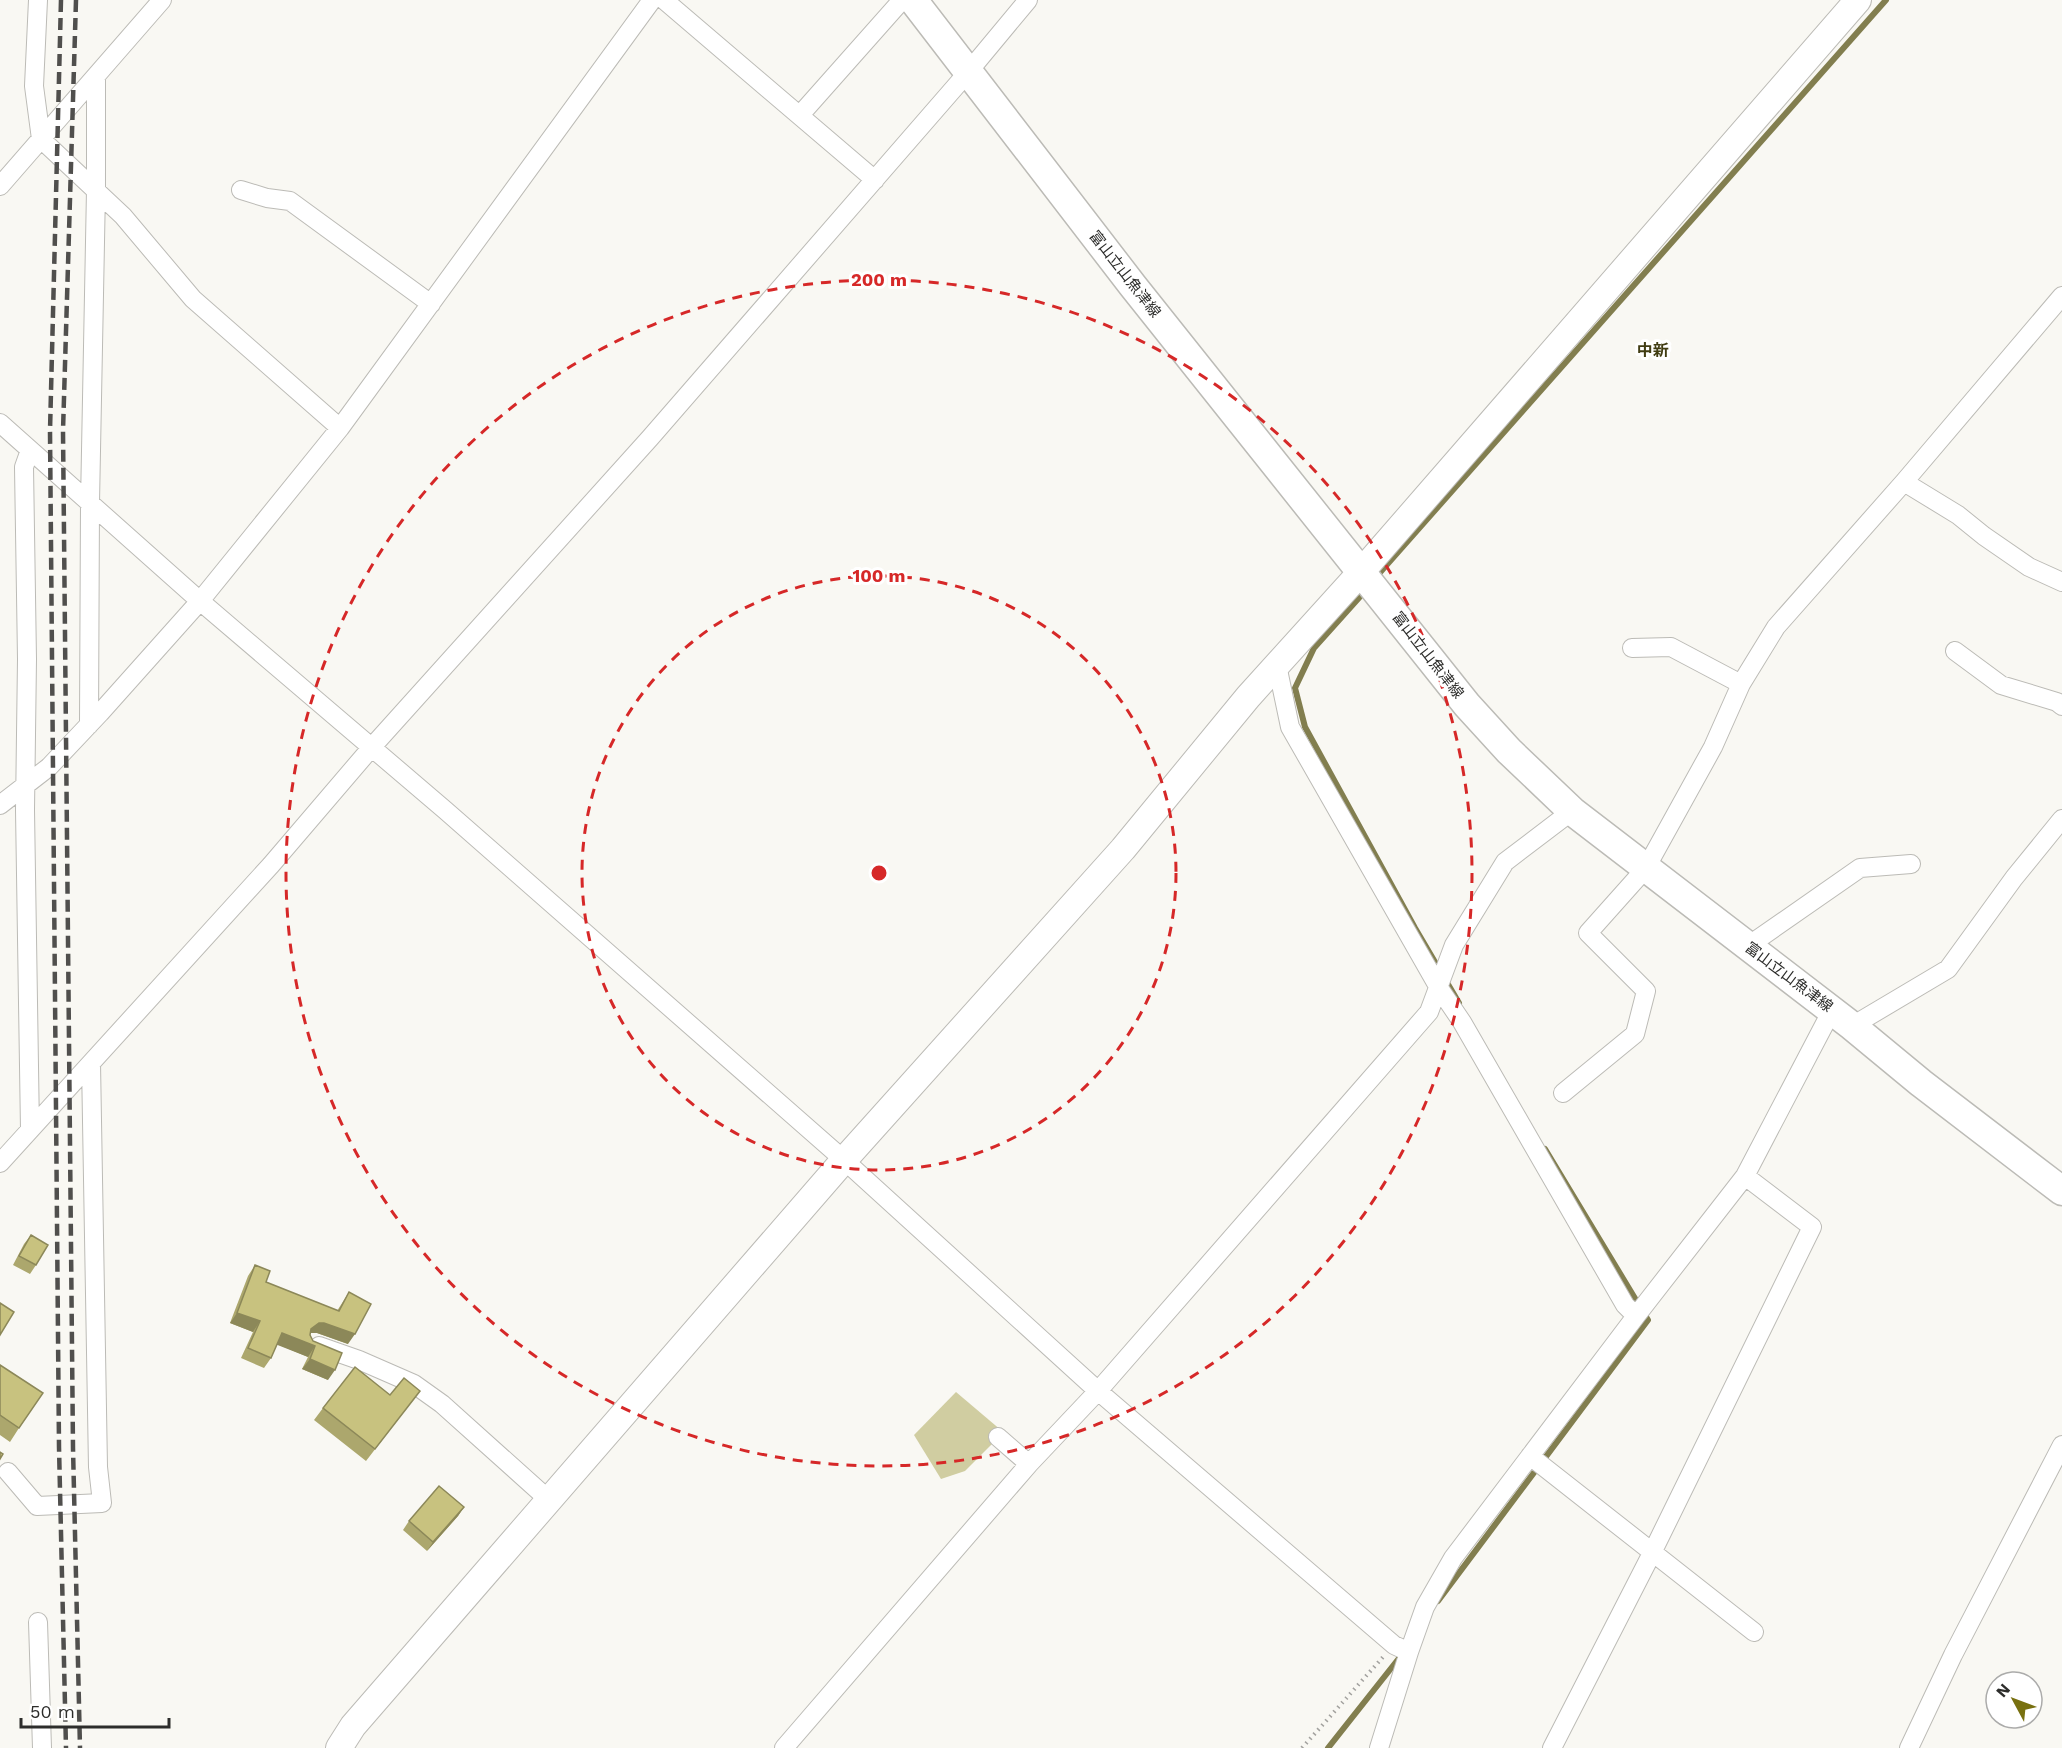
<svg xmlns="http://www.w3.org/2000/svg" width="2062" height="1748" font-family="'Work Sans','Noto Sans JP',sans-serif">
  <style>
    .green { fill: #d0cda1 }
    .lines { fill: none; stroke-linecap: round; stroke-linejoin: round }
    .stream { stroke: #827e4f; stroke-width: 6 }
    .street-casing { stroke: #bcbbb6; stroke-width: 20 }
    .secondary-casing { stroke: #bcbbb6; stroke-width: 28 }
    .primary-casing { stroke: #bcbbb6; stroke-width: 31 }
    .path { stroke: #a3a29f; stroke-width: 4; stroke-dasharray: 1.5 4.5; stroke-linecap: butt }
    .street { stroke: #fff; stroke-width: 18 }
    .secondary { stroke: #fff; stroke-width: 26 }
    .primary { stroke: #fff; stroke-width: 28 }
    .rail { stroke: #504f4d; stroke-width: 4.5; stroke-dasharray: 12 6; stroke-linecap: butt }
    .wall { fill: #aca76d }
    .shaded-wall { fill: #8c8859 }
    .building { fill: #c8c27f; stroke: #8c8859; stroke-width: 1.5 }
    .ring { fill: none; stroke: #d62828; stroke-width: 3; stroke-dasharray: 10 8 }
    .labels { text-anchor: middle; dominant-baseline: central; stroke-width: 6; stroke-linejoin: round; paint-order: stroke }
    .street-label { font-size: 15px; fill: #2d2d2b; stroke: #fff }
    .neighbourhood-label { font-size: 16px; font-weight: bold; fill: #413d13; stroke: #fff }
    .centre { fill: #d62828; stroke: #fff; stroke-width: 3 }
    .ring-label { font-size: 18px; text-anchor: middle; font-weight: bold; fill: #d62828; stroke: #fff; stroke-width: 6; stroke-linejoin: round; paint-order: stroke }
  </style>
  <rect width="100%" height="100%" fill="#f9f8f3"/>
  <path class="green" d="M956 1392 1002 1431 992 1444 965 1471 941 1479 914 1435Z"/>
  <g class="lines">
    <path class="stream" d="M1376 577 1886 0
      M1366 590 1314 648 1295 688 1305 727 1415 928 1459 1003
      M1438 1601 1648 1320 1545 1149
      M1328 1748 1400 1657"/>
    <g class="street-casing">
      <path id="street" d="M38 0 34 86 41 139 123 216 193 299 340 428
        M664 0 875 180
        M800 115 902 0
        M0 186 162 0
        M241 190 267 198 290 201 431 304
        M0 423 200 601 445 810 844 1160 1098 1391 1394 1645 1409 1652
        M1904 482 1958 515 1984 536 2029 567 2062 582
        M1632 648 1671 647 1741 684
        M1955 651 2001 685 2057 702 2062 706
        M1277 665 1290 727 1439 988 1462 1022 1625 1305 1636 1316
        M89 725 90 503 96 190V76
        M0 805 49 767 100 713 200 601 340 428 652 0
        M1748 946 1860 868 1911 864
        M1852 1026 1948 969 2014 878 2062 819
        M1563 1093 1635 1034 1646 991 1588 933 1646 868 1713 747 1741 684 1776 627 1904 482 2062 296
        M30 1130 25 810 27 659 24 467 30 450
        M0 1163 271 865 371 748 650 438 969 71 1028 0
        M319 1346 359 1360 414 1384 442 1404 549 1500
        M998 1437 1029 1464
        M1530 1456 1754 1632
        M8 1472 37 1506 102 1503 98 1467 91 1063
        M38 1622 42 1748
        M784 1748 1029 1464 1098 1391 1429 1012 1454 945 1505 862 1572 811
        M1379 1748 1409 1652 1425 1607 1453 1558 1636 1316 1745 1176 1832 1010
        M1552 1748 1652 1553 1812 1227 1745 1176
        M1909 1748 1953 1655 2062 1445"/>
    </g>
    <g class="secondary-casing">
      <path id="secondary" d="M339 1748 353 1726 844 1160 1123 849 1248 697 1362 571 1858 0"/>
    </g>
    <g class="primary-casing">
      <path id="primary" d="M913 0 1133 286 1467 705 1509 751 1572 811 1852 1026 1921 1083 2062 1191"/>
    </g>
    <path class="path" d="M1302 1748 1383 1657"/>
    <use href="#street" class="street"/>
    <use href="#secondary" class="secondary"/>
    <use href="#primary" class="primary"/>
    <path class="rail" d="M61 0 50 431 59 1447 66 1748
      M76 0 63 431 73 1448 80 1748"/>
  </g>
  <path class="wall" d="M31 1235 36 1265 30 1274 13 1265 24 1244Z
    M255 1265 266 1282 337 1311 349 1292 348 1344 317 1333H311L310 1334 328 1380 302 1369 308 1357 277 1344 271 1358 264 1368 241 1358 253 1332 230 1323 248 1276Z
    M0 1365 19 1428 10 1442 0 1435Z
    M420 1391 366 1461 314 1420 323 1408 390 1395Z
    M464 1507 458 1516 427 1551 403 1530 409 1521Z"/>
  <path class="shaded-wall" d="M237 1313 260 1321 253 1332 230 1323Z
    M319 1323H324L355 1334 348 1344 317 1333H311L304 1340 311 1329Z
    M282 1333 315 1346 308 1357 275 1344Z
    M310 1359 335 1370 328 1380 302 1369Z
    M464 1507 458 1516 427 1551 433 1542Z"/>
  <path class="building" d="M31 1235 48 1245 36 1265 19 1256Z
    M255 1265 270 1271 266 1282 339 1311 349 1292 371 1304 355 1334 324 1323H319L311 1329 310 1335 313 1341 342 1353 335 1370 310 1359 315 1346 282 1333 271 1358 248 1348 260 1321 237 1313Z
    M0 1303 14 1312 0 1335Z
    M0 1365 43 1393 19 1428 0 1415Z
    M355 1367 390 1395 404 1378 420 1391 375 1449 323 1408Z
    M0 1452 3 1454 0 1459Z
    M439 1486 464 1507 433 1542 409 1521Z"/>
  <g class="ring">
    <circle cx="879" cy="873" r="297"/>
    <circle cx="879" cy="873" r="593"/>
  </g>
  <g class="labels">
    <g class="street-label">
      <text transform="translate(1125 274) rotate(52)">富山立山魚津線</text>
      <text transform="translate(1428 655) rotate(52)">富山立山魚津線</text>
      <text transform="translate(1789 977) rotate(37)">富山立山魚津線</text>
    </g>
    <g class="neighbourhood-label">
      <text x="1653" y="350">中新</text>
    </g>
  </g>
  <circle cx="879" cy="873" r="9" class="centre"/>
  <g class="ring-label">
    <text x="879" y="286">200 m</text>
    <text x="879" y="582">100 m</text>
  </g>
  <g transform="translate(2014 1700) rotate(311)"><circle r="28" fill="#ffffff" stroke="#ababaa" stroke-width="1.5"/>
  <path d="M0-4.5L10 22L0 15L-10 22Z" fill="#787010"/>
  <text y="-9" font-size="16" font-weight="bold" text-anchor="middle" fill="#2d2d2b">N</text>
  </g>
  <path d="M21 1718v9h148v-9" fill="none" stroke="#2d2d2b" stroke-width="3"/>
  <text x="30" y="1718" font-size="18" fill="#2d2d2b" stroke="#ffffff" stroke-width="4.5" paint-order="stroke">50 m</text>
</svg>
